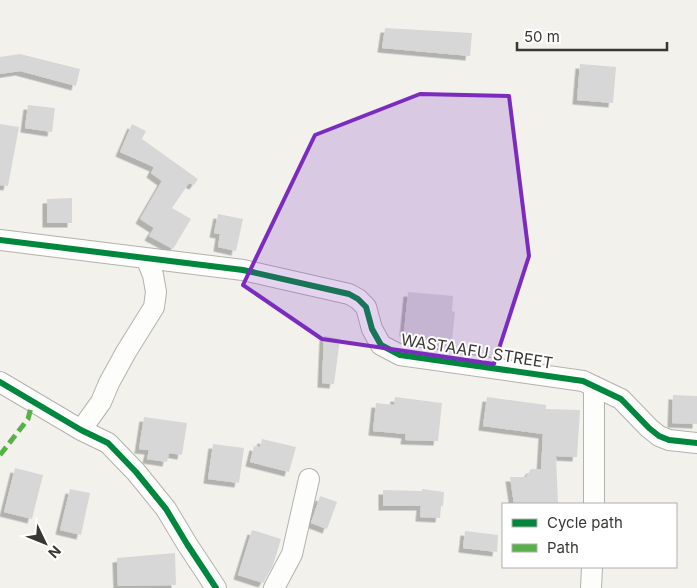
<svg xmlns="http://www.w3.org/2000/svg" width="697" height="588" font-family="Inter,sans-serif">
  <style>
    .building { fill: #d7d7d7; filter: url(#shadow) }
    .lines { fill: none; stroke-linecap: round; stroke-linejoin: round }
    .minor-casing { stroke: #b3b2ad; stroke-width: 22 }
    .minor { stroke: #fdfdfc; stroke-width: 20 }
    .quiet { stroke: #56b246; stroke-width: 5; stroke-dasharray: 10 5; stroke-linecap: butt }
    .cycleway-casing { stroke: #fff; stroke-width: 9 }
    .cycleway { stroke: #00873e; stroke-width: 6 }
    .marked { fill: #7b2cbf; fill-opacity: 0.2; stroke: #7b2cbf; stroke-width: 4; stroke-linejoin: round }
    .labels { text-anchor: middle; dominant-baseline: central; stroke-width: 4; stroke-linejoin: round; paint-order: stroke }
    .street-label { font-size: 16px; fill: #393733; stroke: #fff }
  </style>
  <defs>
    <filter id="shadow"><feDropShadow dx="-4.5" dy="4.5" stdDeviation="0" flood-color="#0004"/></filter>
  </defs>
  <rect width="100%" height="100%" fill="#f2f1ec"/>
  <path class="building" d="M385 28 472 33 470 56 382 48Z
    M20 54 80 69 76 86 20 71 0 74V57Z
    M580 64 616 67 613 103 577 100Z
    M28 105 55 108 52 132 25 128Z
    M0 124 19 127 8 186 0 185Z
    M132 124 146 131 142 139 198 179 194 185 189 183 172 208 191 219 173 249 149 236 154 228 140 219 162 181 151 173 154 167 120 152Z
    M72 198V223H47V199Z
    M218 214 243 219 236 251 218 247 220 234 214 233Z
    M408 292 453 296 452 311 455 312 451 350 413 344 414 334 404 332Z
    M324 336 340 339 334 384 322 383Z
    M673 395 697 396V424L672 423Z
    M395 397 442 403 438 441 405 440 406 434 373 431 376 403 394 405Z
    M487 397 546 405V409L580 410 577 457 556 456 558 504H514L510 477H526L531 469H541L543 434 483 426Z
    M144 417 187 423 182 455 169 453 167 462 147 459 149 450 139 449Z
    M262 439 296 447 289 472 250 462 254 446 260 447Z
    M213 444 244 448 239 483 208 479Z
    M15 468 43 475 32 519 4 512Z
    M70 489 90 493 81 535 60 530Z
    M422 489 444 492 443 506H441L440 518 420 517 421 506H383V490L422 491Z
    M320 496 337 502 327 529 311 523Z
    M252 530 281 539 273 565 263 583 238 575Z
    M465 531 498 535 497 552 463 548Z
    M175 553 176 585 118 586 117 558Z"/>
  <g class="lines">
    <g class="minor-casing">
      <path id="minor" d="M0 240 243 270 349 294 358 299 366 307 372 329 381 345 400 355 583 381 621 399 649 428 659 436 669 440 697 443
        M0 382 81 430 108 443 136 472 166 509 187 544 216 588
        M594 386V504
        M81 430 101 402 109 383 126 352 154 307 156 292 153 275 146 258
        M274 588 292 554 309 479
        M591 588 592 567"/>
    </g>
    <use href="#minor" class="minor"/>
    <path class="quiet" d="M0 455 28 419 33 400"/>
    <g class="cycleway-casing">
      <path id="cycleway" d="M0 240 243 270 349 294 358 299 366 307 372 329 381 345 400 355 583 381 621 399 649 428 659 436 669 440 697 443
        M0 382 81 430 108 443 136 472 166 509 187 544 216 588"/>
    </g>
    <use href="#cycleway" class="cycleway"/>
  </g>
  <path class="marked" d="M420 94 509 96 529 256 494 364 322 339 243 285 315 135Z"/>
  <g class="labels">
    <g class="street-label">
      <text transform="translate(477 351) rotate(9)">WASTAAFU STREET</text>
    </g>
  </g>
  <rect x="502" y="503" width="175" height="65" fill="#ffffff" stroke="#b0afad"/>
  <rect x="512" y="519" width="25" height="8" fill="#00873e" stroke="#b0afad"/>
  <text x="547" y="528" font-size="15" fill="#393733">Cycle path</text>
  <rect x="512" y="544" width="25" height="8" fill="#56b246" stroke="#b0afad"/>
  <text x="547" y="553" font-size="15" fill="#393733">Path</text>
  <g transform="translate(45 543) rotate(133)" stroke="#ffffff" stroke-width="4" paint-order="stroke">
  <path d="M0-4L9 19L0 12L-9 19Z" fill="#393733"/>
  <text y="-8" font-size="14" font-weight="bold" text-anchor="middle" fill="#393733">N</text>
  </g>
  <path d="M517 42v8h150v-8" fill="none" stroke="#393733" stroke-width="2.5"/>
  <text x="524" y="42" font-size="15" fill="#393733" stroke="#ffffff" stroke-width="4" paint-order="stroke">50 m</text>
</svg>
